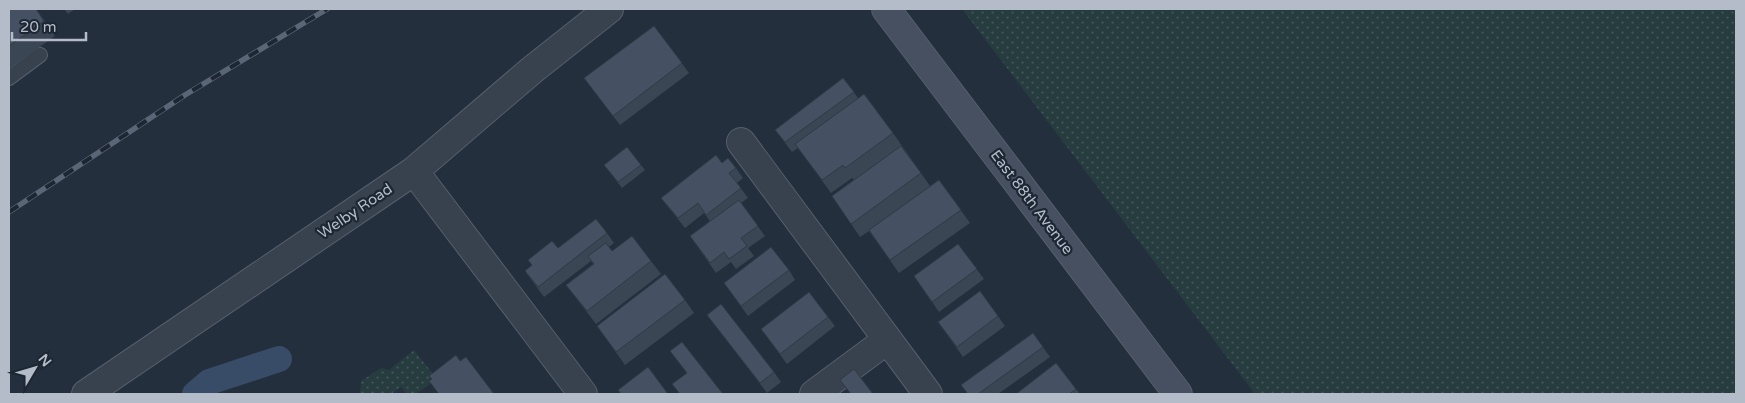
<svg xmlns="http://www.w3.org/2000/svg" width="1745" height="403" font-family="'Varela Round',sans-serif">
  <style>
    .green { fill: url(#green-dots) }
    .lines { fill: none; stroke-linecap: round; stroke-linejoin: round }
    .canal { stroke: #394c67; stroke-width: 26 }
    .service-casing { stroke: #565f6c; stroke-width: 16 }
    .minor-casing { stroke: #565f6c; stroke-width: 30 }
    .secondary-casing { stroke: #565f6c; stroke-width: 30 }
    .service { stroke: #38414e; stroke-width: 14 }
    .minor { stroke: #38414e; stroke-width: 28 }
    .secondary { stroke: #465061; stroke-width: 28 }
    .rail-casing { stroke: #5a6575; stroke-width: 5.5 }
    .rail { stroke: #1d2633; stroke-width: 4; stroke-dasharray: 11; stroke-linecap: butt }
    .wall { fill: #3b4654 }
    .building { fill: #455162; stroke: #303945 }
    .labels { text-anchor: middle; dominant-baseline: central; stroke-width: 4.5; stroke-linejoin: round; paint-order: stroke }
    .street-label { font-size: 15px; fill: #b4bcc9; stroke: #1d2633 }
  </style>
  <defs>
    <pattern id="green-dots" width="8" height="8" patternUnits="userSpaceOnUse" patternTransform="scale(1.25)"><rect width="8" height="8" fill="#263c3f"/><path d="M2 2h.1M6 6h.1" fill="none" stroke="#435659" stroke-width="1.8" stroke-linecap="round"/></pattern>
  </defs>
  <rect width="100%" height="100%" fill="#242f3e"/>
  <path class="green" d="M962 9H1736V394H1255Z
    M414 350 437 379 416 394H407L401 387 391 394H360L361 381 381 368 389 370Z"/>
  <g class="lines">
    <path class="canal" d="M195 394 209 382 279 359"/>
    <g class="service-casing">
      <path id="service" d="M9 78 40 55"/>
    </g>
    <g class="minor-casing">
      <path id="minor" d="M741 142 928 394
        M414 171 583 394
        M86 394 414 171 532 70 609 9
        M814 394 887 340"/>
    </g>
    <g class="secondary-casing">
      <path id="secondary" d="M886 9 1178 394"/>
    </g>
    <use href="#service" class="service"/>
    <use href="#minor" class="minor"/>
    <use href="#secondary" class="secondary"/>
    <g class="rail-casing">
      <path id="rail" d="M9 212 185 95 327 9"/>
    </g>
    <use href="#rail" class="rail"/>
  </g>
  <path class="wall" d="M9 9H36L55 36 9 69Z
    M64 9H75L68 14Z
    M654 26 689 73 620 125 584 78Z
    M843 78 858 98 893 133 930 186 939 180 970 223 899 273 869 231 860 237 832 196 854 180 852 178 831 193 798 148 792 152 775 130Z
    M722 163 736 168 743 178 737 183 748 198 741 203 765 236 748 248 754 256 736 269 731 262 716 273 690 236 710 221 704 213 685 228 661 198Z
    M604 165H641L645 170 622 188Z
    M607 233 614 243 609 247 612 251 651 261 661 274 596 324 566 285 593 264 591 261 544 297 525 271 558 248Z
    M958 244 984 279 939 312 914 276Z
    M789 270 795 280 748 316 724 283Z
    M980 291 1005 326 963 357 938 322Z
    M685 300 694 313 625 365 597 326Z
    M707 315 774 372 781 382 767 393Z
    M828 317 835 326 787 364 761 329Z
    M1033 333 1050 357 998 394H968Z
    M1076 389 1080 394H1016Z"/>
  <path class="building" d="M9 9H36L44 21 9 46Z
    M654 26 682 63 613 116 584 78Z
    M843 78 854 92 785 142 775 130Z
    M864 94 893 133 845 168 843 165 822 180 795 144Z
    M901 146 921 173 851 224 832 196Z
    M627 147 641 165 618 182 604 165Z
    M716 155 722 163 728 158 736 168 729 173 741 188 706 215 698 203 678 218 661 198Z
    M939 180 961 210 890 260 869 230Z
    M739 200 758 226 741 238 747 246 729 259 724 252 710 263 690 236Z
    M596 219 607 233 538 287 525 271 532 265 528 260 552 241 558 248Z
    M632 236 651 261 587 311 566 285 594 264 588 256 606 243 612 251Z
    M958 244 977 269 932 302 914 276Z
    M771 247 789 270 741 306 724 283Z
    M665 274 685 300 616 352 597 326Z
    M980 291 998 316 957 347 938 322Z
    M809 292 828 317 780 354 761 329Z
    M721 304 774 372 760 383 707 315Z
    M1033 333 1043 347 978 394H968L961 385Z
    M682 342 723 394H680L672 384 687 373 670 351Z
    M456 355 460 361 466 357 494 394H439L429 381 432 379 429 376Z
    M1056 363 1076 389 1069 394H1016Z
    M648 367 668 394H621L618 390Z
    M854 369 873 394H851L840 380Z"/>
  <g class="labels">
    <g class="street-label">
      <text transform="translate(1032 202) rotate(53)">East 88th Avenue</text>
      <text transform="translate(355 211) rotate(-34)">Welby Road</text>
    </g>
  </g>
  <rect width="1745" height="403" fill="none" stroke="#b4bcc9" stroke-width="20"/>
  <g transform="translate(35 368) rotate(52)" stroke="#1d2633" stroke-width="4" paint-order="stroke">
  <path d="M0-4L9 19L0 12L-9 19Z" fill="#b4bcc9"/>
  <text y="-8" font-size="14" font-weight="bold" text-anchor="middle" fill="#b4bcc9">N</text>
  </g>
  <path d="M12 32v8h74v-8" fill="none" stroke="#b4bcc9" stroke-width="2.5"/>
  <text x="20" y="32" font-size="15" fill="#b4bcc9" stroke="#1d2633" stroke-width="4" paint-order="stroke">20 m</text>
</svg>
